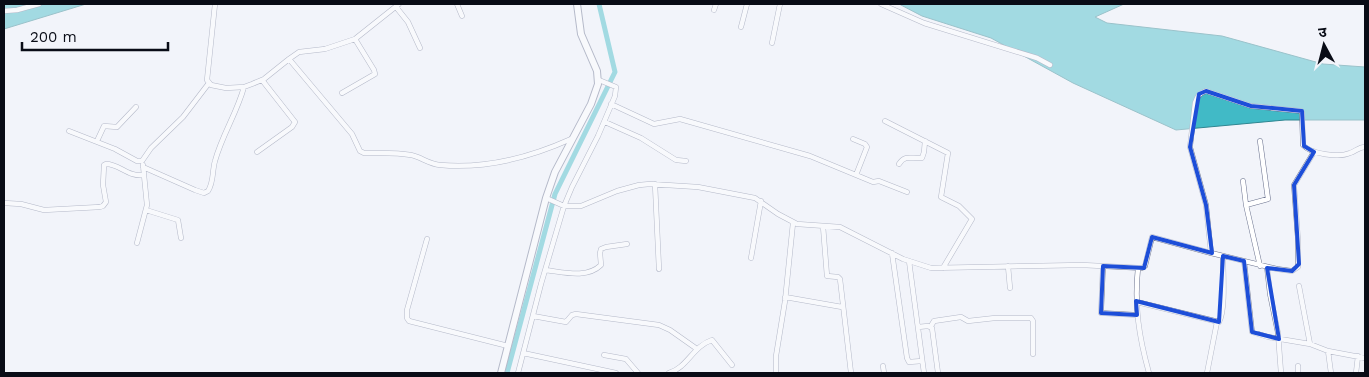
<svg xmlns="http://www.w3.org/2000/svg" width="1369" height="377" font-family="'Work Sans','Noto Sans Devanagari',sans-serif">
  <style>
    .water { fill: #41bac6; stroke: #308691 }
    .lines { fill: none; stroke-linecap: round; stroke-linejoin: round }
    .canal { stroke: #41bac6; stroke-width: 5 }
    .street-casing { stroke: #6a728e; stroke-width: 5.5 }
    .secondary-casing { stroke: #6a728e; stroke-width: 8 }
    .street { stroke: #fff; stroke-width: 4.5 }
    .secondary { stroke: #fff; stroke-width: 6 }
    .marked { fill: none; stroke: #1d4ed8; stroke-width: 4; stroke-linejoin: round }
  </style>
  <rect width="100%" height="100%" fill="#f2f4fa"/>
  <path class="water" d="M4 4H86L4 29Z
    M899 4H1124L1095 17 1107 23 1222 36 1323 64 1365 67V120H1285L1176 130 1073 83 991 38 922 16Z"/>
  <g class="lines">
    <path class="canal" d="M507 373 555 194 615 72 599 4"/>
    <g class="street-casing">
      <path id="street" d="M215 4 207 80 211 85 226 88 244 87 252 84 264 79 289 59 299 52 325 49 355 39 399 4
        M457 4 462 16
        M881 4 924 23 1037 58 1050 65
        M396 7 408 22 420 48
        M714 10 716 4
        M4 11 17 10 39 4
        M741 27 747 4
        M772 43 780 4
        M289 59 352 134 360 151 364 153C379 153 396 152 411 155 421 157 429 164 440 165 484 169 531 157 571 139
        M342 93 375 74 374 70 355 39
        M611 104 654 124 680 119 810 156 873 182 879 181 907 192
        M885 121 948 153 941 197 959 206 972 219 943 268
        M605 122 641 138 676 160 686 161
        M69 131 115 149 137 161H142L151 148 183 117 209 83
        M853 139 865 144 867 147 856 175
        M97 141 104 126 117 127 136 107
        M257 152 292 127 295 122 262 80
        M899 164C905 154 912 159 922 158L924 152 925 141
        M143 167 195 190 204 193 208 191C214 182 212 171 215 161 222 135 237 113 244 87
        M1243 181 1246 205 1260 266
        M655 184 659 269
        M546 198 564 206H581L617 191 639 185 650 184 698 187 755 198 778 214 797 224 840 227 903 259 931 268 1082 265 1142 268 1145 266 1152 237 1211 253 1206 205 1190 147 1195 103C1197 97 1199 93 1206 91L1251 106 1301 111 1302 113 1303 145C1311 154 1339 158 1350 153 1356 151 1359 147 1365 147
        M4 203 21 204 44 210 100 207 103 206 106 202 103 185 104 165 106 164C120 164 127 177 144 175
        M1246 205 1268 199 1260 141
        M146 210 178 220 181 238
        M823 226 827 276 838 277 840 279 851 373
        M427 239 407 310V318L409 321 508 346
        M137 243 147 205 143 165
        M892 253 907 358 909 362 922 361
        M1211 253 1277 269 1292 271 1298 267V240L1294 185 1314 152
        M751 258 761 201
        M909 261 924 373
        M1244 261 1252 332 1268 337 1310 344
        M1008 266 1010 288
        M1103 266 1101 313 1137 315
        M1267 267 1270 294 1278 333 1281 373
        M1138 268C1134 306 1139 337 1149 373
        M545 270C563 272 587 279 601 265L600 253 601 249 606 247 627 244
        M1299 286 1310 344 1328 351 1331 373
        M785 297 842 307
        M1137 302 1219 322C1226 310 1223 271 1223 256
        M533 316 566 322 572 315 576 314 659 325 670 330 697 349
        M931 326 934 321 961 317 968 321 995 318H1031L1033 321V354
        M918 327 928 326 932 328 938 373
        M1328 351 1365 358
        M523 353 616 373
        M604 355 626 359 638 373
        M883 366 884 373
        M1298 366V373
        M518 373 541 284 564 206 572 187 598 136 615 96 616 87 599 80
        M669 373C687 368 693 346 712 340L732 365
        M776 373V356L785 301 793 223
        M1207 373 1217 322
        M1356 373 1358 356"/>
    </g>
    <g class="secondary-casing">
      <path id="secondary" d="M501 373 546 198 555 172 591 104 598 84 597 71 581 34 577 4"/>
    </g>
    <use href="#street" class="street"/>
    <use href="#secondary" class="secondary"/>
  </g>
  <path d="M0 0H1369V377H0ZM1206 91 1251 106 1302 111 1304 146 1314 152 1294 185 1299 264 1292 271 1267 268 1279 339 1252 332 1244 261 1223 256 1219 322 1136 301 1137 315 1101 313 1103 266 1144 268 1152 237 1212 253 1206 205 1190 147 1199 94Z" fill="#f2f4fa" fill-opacity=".55" fill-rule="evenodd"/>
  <path class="marked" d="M1206 91 1251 106 1302 111 1304 146 1314 152 1294 185 1299 264 1292 271 1267 268 1279 339 1252 332 1244 261 1223 256 1219 322 1136 301 1137 315 1101 313 1103 266 1144 268 1152 237 1212 253 1206 205 1190 147 1199 94Z"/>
  <rect width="1369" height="377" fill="none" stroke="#090c16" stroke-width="10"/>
  <g transform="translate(1324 45) rotate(353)" stroke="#f2f4fa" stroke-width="4" paint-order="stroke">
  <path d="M0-4L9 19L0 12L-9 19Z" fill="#090c16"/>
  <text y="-8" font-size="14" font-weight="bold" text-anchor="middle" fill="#090c16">उ</text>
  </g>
  <path d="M22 42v8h146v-8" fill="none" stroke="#090c16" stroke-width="2.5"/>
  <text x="30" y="42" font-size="15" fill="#090c16" stroke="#f2f4fa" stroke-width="4" paint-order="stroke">200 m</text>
</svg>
